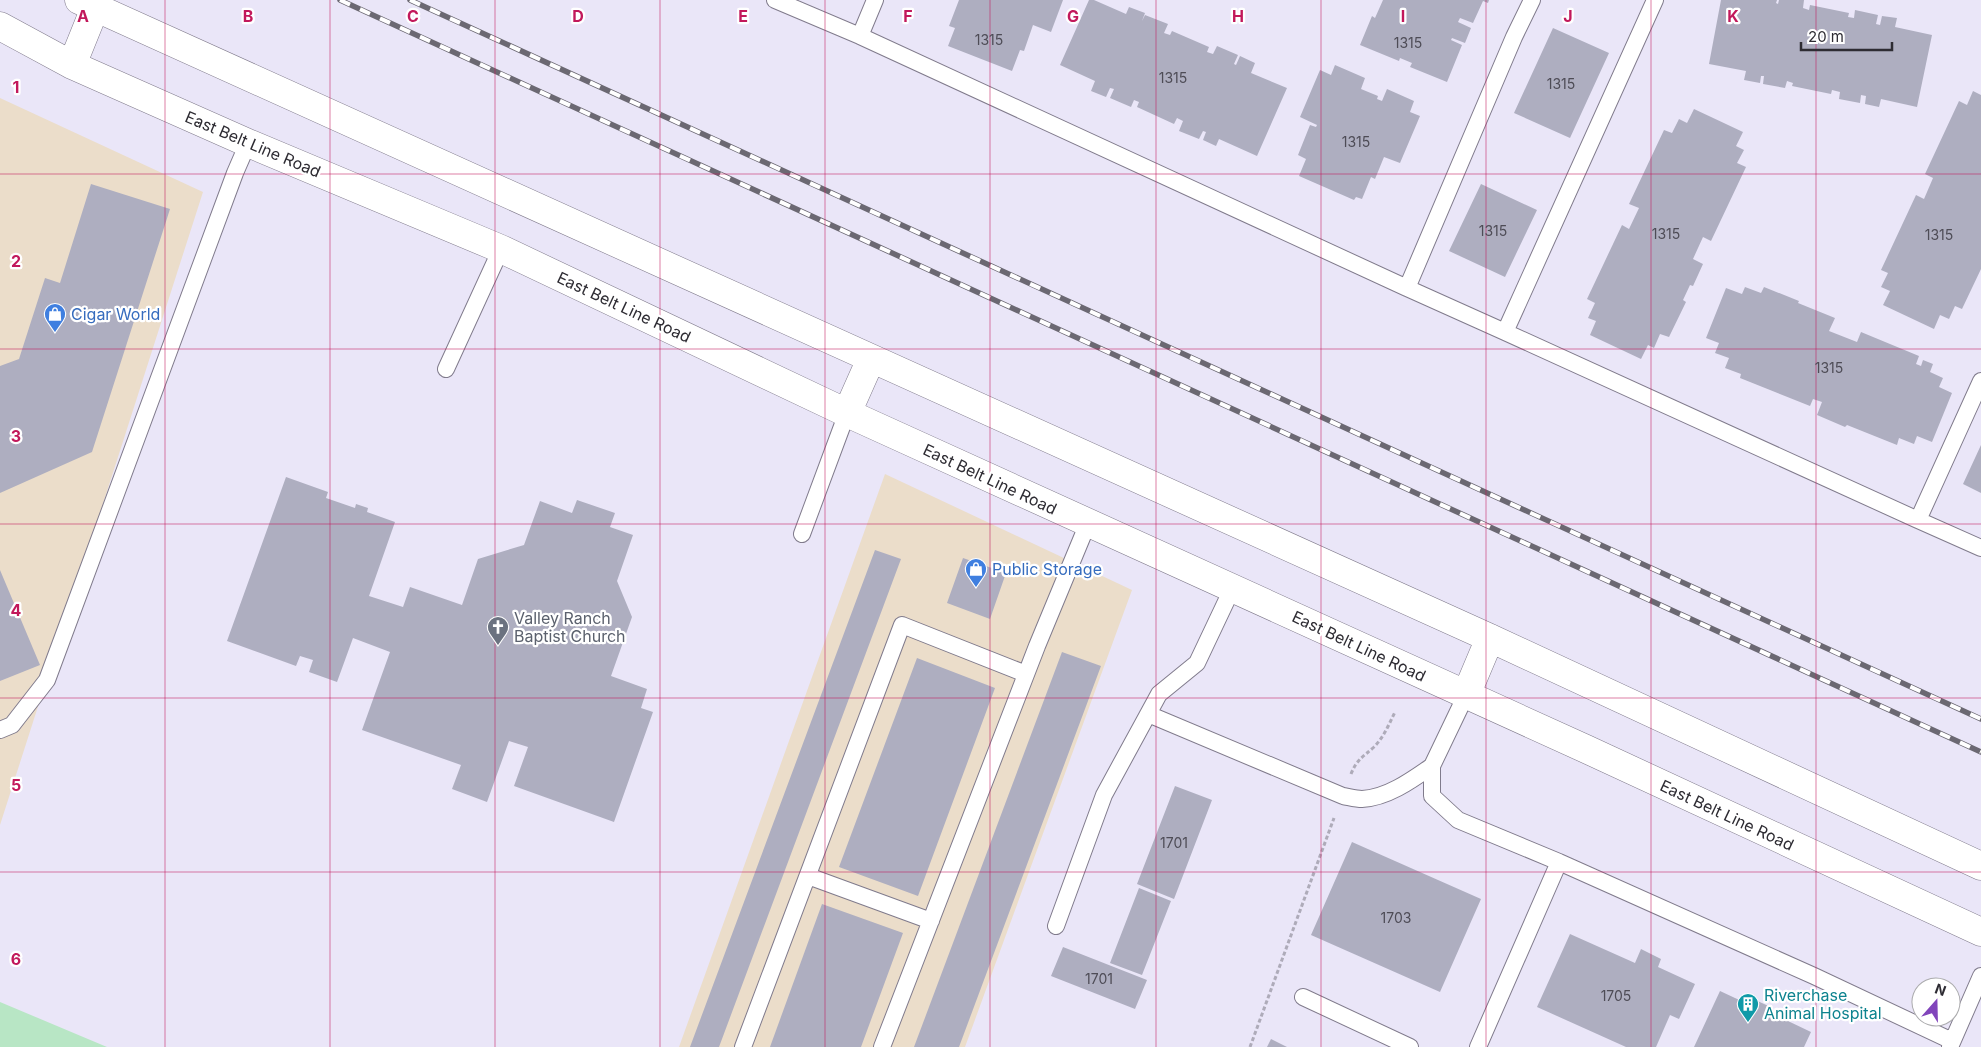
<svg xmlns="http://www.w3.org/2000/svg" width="1981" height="1047" font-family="Inter,sans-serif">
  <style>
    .commercial { fill: #ebddca }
    .green { fill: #b8e6c5 }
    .building { fill: #aeaec0 }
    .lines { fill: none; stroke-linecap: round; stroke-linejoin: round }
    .lane-casing { stroke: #807b8c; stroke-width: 18 }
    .primary-casing { stroke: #807b8c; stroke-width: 29 }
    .path { stroke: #aeabb9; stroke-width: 3; stroke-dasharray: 4 2.5; stroke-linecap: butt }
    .lane { stroke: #fff; stroke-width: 16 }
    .primary { stroke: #fff; stroke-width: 28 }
    .rail-casing { stroke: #6b6872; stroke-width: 5.5 }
    .rail { stroke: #fff; stroke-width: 4; stroke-dasharray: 11; stroke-linecap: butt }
    .grid { fill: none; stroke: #c2185b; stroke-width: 1; stroke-opacity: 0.55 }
    .labels { text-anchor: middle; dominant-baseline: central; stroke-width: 4.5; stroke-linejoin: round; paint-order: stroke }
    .number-label { font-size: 14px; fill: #4e4c56 }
    .street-label { font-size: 16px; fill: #2e2c33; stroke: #fff }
    .shop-label { font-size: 16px; fill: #366cbe; stroke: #fff; text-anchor: start }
    .worship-label { font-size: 16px; fill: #5b616d; stroke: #fff; text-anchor: start }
    .culture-label { font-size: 16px; fill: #0d838f; stroke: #fff; text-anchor: start }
    .grid-label { font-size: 16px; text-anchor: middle; font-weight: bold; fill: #c2185b; stroke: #fff; stroke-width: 4.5; stroke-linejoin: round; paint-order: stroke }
  </style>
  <rect width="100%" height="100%" fill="#eae6f8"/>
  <path class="commercial" d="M0 98 203 192 0 825Z
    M885 474 1132 590 965 1047H679Z"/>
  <path class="green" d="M0 1002 107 1047H0Z"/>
  <path class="building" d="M959 0H1063L1051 32 1033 25 1024 51 1020 50 1012 71 948 46 955 28 949 26Z
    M1089 0H1094L1126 14 1129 7 1145 13 1142 21 1145 15 1168 24 1164 33 1170 35 1172 31 1209 47 1207 52 1213 54 1217 46 1238 55 1234 64 1236 65 1240 56 1255 63 1251 73 1287 88 1257 156 1219 139 1216 146 1203 140 1206 132 1203 131 1199 139 1179 131 1183 121 1177 118 1174 124 1137 107 1139 102 1134 100 1131 107 1110 98 1114 89 1110 88 1106 97 1091 91 1095 81 1060 65Z
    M1383 0H1489L1488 3 1483 1 1473 23 1460 18 1458 22 1471 28 1465 43 1452 38 1451 40 1462 45 1447 82 1410 67 1412 63 1400 58 1399 61 1360 45 1372 16 1375 18Z
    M1721 0H1777L1776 3 1778 4 1779 0H1804L1803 8 1809 10 1810 5 1849 13 1848 17 1854 18 1855 10 1878 15 1876 24 1880 25 1882 16 1897 18 1895 27 1932 35 1917 107 1881 99 1879 107 1865 104 1866 96 1861 95 1860 103 1839 99 1840 92 1832 90 1831 94 1792 86 1793 83 1787 81 1785 88 1763 84 1764 76H1761L1760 83 1744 80 1746 71 1709 64Z
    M1553 28 1609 53 1570 138 1514 113Z
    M1335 65 1365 78 1361 89 1378 96 1377 99 1382 101 1387 89 1414 101 1410 112 1420 116 1400 163 1384 157 1375 179 1371 177 1362 199 1356 197 1354 200 1299 176 1306 159 1298 155 1310 125 1316 127 1317 125 1300 117 1320 70 1331 75Z
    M1973 91 1981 95V269L1962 309 1955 306 1949 319 1940 315 1934 329 1883 305 1890 291 1881 287 1888 273 1881 270 1916 195 1924 199 1933 178 1925 174 1959 101 1967 105Z
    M1694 109 1743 132 1736 146 1744 150 1737 163 1746 167 1711 241 1703 237 1693 259 1703 264 1693 286 1690 285 1683 300 1686 302 1669 337 1660 334 1654 348 1648 345 1641 359 1590 335 1596 321 1588 318 1595 303 1587 299 1622 225 1629 229 1639 208 1629 204 1664 130 1672 133 1679 119 1687 123Z
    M91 184 170 209 92 452 0 493V366L19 359 45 278 60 283Z
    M1481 184 1537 210 1505 277 1449 251Z
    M1745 287 1761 293 1764 287 1799 301 1798 303 1835 318 1829 331 1857 342 1861 332 1919 356 1916 364 1921 366 1923 360 1933 364 1930 372 1943 378 1939 387 1952 393 1932 442 1917 436 1914 444 1899 438 1897 445 1847 425 1845 427 1817 415 1822 402 1813 399 1810 406 1740 378 1741 374 1725 368 1729 358 1715 353 1719 343 1706 338 1726 288 1742 294Z
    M1981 445V493L1963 484Z
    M286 477 328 492 326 498 355 508 356 504 368 508 367 512 395 522 369 596 403 607 410 587 462 605 478 559 524 545 540 501 572 513 577 500 615 513 610 527 633 535 617 581 632 617 611 676 647 689 641 708 653 712 614 822 514 786 528 747 509 741 487 802 452 789 461 765 362 730 390 652 353 638 337 682 309 672 313 660 300 656 296 666 227 641Z
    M875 550 901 559 719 1047H690Z
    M963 558 1006 573 990 619 947 603Z
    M0 570 40 665 0 681Z
    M1062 652 1101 666 959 1047H914Z
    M917 658 995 688 918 896 839 867Z
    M1175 786 1212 800 1174 899 1137 884Z
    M1352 842 1481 899 1440 992 1311 935Z
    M1139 888 1171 901 1142 975 1110 963Z
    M822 904 903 933 861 1047H770Z
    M1570 934 1635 963 1641 949 1661 959 1658 967 1695 984 1679 1019 1670 1015 1656 1047H1626L1537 1007Z
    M1063 947 1147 980 1135 1009 1051 976Z
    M1720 991 1750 1005 1753 999 1773 1008 1771 1013 1811 1032 1804 1047H1694Z
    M1271 1039 1287 1047H1267Z"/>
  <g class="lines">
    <g class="lane-casing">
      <path id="lane" d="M775 0 860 36 875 0
        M860 36 1407 288 1514 37 1532 0
        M1407 288 1505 332 1655 0
        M1505 332 1918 520
        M446 369 501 249
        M1981 381 1918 520 1981 548
        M802 534 847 413
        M1466 695 1432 766V796L1458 820 1559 862 1814 976 1952 1041
        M1148 714 1343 796C1349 797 1356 799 1362 799 1387 798 1412 780 1432 766
        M0 730 12 725 47 680 235 173 248 143
        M808 876 931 921
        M1056 926 1104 795 1159 694 1197 663 1232 589
        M1303 997 1410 1047
        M743 1047 902 625 1026 674
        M882 1047 1037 646 1088 523
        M1478 1047 1559 862
        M1950 1047 1981 976"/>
    </g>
    <g class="primary-casing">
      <path id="primary" d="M79 0 1490 638 1981 866
        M0 26 72 65 248 143 501 249 847 413 1586 749 1981 932
        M72 65 95 8
        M847 413 871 359
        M1466 695 1490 638"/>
    </g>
    <path class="path" d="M1351 774C1357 759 1363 757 1374 747 1384 737 1389 724 1395 712
      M1250 1047 1334 818"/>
    <use href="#lane" class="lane"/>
    <use href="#primary" class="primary"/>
    <g class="rail-casing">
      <path id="rail" d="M340 0 1981 752
        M410 0 1981 719"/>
    </g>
    <use href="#rail" class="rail"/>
  </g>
  <path class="grid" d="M165 0V1047M330 0V1047M495 0V1047M660 0V1047M825 0V1047M990 0V1047M1156 0V1047M1321 0V1047M1486 0V1047M1651 0V1047M1816 0V1047M0 174H1981M0 349H1981M0 524H1981M0 698H1981M0 872H1981"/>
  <defs>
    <g id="shop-pin" transform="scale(1.125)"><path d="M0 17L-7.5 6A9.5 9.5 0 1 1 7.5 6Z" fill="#3f7fe0" stroke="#fff"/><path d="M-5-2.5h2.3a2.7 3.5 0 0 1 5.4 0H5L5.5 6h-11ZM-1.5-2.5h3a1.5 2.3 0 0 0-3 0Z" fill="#fff"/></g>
    <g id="church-pin" transform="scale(1.125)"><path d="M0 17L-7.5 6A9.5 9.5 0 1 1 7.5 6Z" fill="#6b7280" stroke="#fff"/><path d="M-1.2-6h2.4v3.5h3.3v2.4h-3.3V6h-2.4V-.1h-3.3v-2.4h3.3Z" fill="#fff"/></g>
    <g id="building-pin" transform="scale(1.125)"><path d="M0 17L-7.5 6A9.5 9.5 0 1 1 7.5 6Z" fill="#0f9aa8" stroke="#fff"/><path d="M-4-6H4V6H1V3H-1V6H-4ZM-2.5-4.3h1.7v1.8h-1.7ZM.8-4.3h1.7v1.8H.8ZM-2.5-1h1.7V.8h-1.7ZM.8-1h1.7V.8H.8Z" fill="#fff"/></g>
  </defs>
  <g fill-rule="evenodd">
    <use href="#shop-pin" x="55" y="314"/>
    <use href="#shop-pin" x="976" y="569"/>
    <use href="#church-pin" x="498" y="627"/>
    <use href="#building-pin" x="1748" y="1004"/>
  </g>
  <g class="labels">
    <g class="number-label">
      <text x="989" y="39">1315</text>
      <text x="1408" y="42">1315</text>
      <text x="1173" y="77">1315</text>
      <text x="1561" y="83">1315</text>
      <text x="1356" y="141">1315</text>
      <text x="1493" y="230">1315</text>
      <text x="1666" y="233">1315</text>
      <text x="1939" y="234">1315</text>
      <text x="1829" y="367">1315</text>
      <text x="1174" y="842">1701</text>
      <text x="1396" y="917">1703</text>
      <text x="1099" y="978">1701</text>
      <text x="1616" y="995">1705</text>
    </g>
    <g class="street-label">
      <text transform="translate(253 144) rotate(23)">East Belt Line Road</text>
      <text transform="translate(624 307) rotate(25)">East Belt Line Road</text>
      <text transform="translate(990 479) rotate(25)">East Belt Line Road</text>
      <text transform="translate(1359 646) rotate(25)">East Belt Line Road</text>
      <text transform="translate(1727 815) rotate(25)">East Belt Line Road</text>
    </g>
    <g class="shop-label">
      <text x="71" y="314">Cigar World</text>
      <text x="992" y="569">Public Storage</text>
    </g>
    <g class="worship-label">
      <text x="514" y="618">Valley Ranch<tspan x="514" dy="18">Baptist Church</tspan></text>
    </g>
    <g class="culture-label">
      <text x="1764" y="995">Riverchase<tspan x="1764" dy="18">Animal Hospital</tspan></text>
    </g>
  </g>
  <g class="grid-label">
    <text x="83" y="22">A</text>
    <text x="248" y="22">B</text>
    <text x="413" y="22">C</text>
    <text x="578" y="22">D</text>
    <text x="743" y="22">E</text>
    <text x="908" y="22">F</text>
    <text x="1073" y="22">G</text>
    <text x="1238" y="22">H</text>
    <text x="1403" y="22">I</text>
    <text x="1568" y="22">J</text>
    <text x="1733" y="22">K</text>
    <text x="16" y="93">1</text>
    <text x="16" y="267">2</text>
    <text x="16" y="442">3</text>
    <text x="16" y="616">4</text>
    <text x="16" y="791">5</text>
    <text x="16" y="965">6</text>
  </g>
  <g transform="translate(1936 1002) rotate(20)"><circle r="24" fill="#ffffff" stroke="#ababad"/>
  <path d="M0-4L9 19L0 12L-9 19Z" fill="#8145bb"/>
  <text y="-8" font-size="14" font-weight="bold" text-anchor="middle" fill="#2e2c33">N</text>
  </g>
  <path d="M1801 42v8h91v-8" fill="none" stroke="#2e2c33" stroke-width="2.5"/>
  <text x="1808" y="42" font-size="15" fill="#2e2c33" stroke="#ffffff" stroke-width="4" paint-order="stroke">20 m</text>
</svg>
